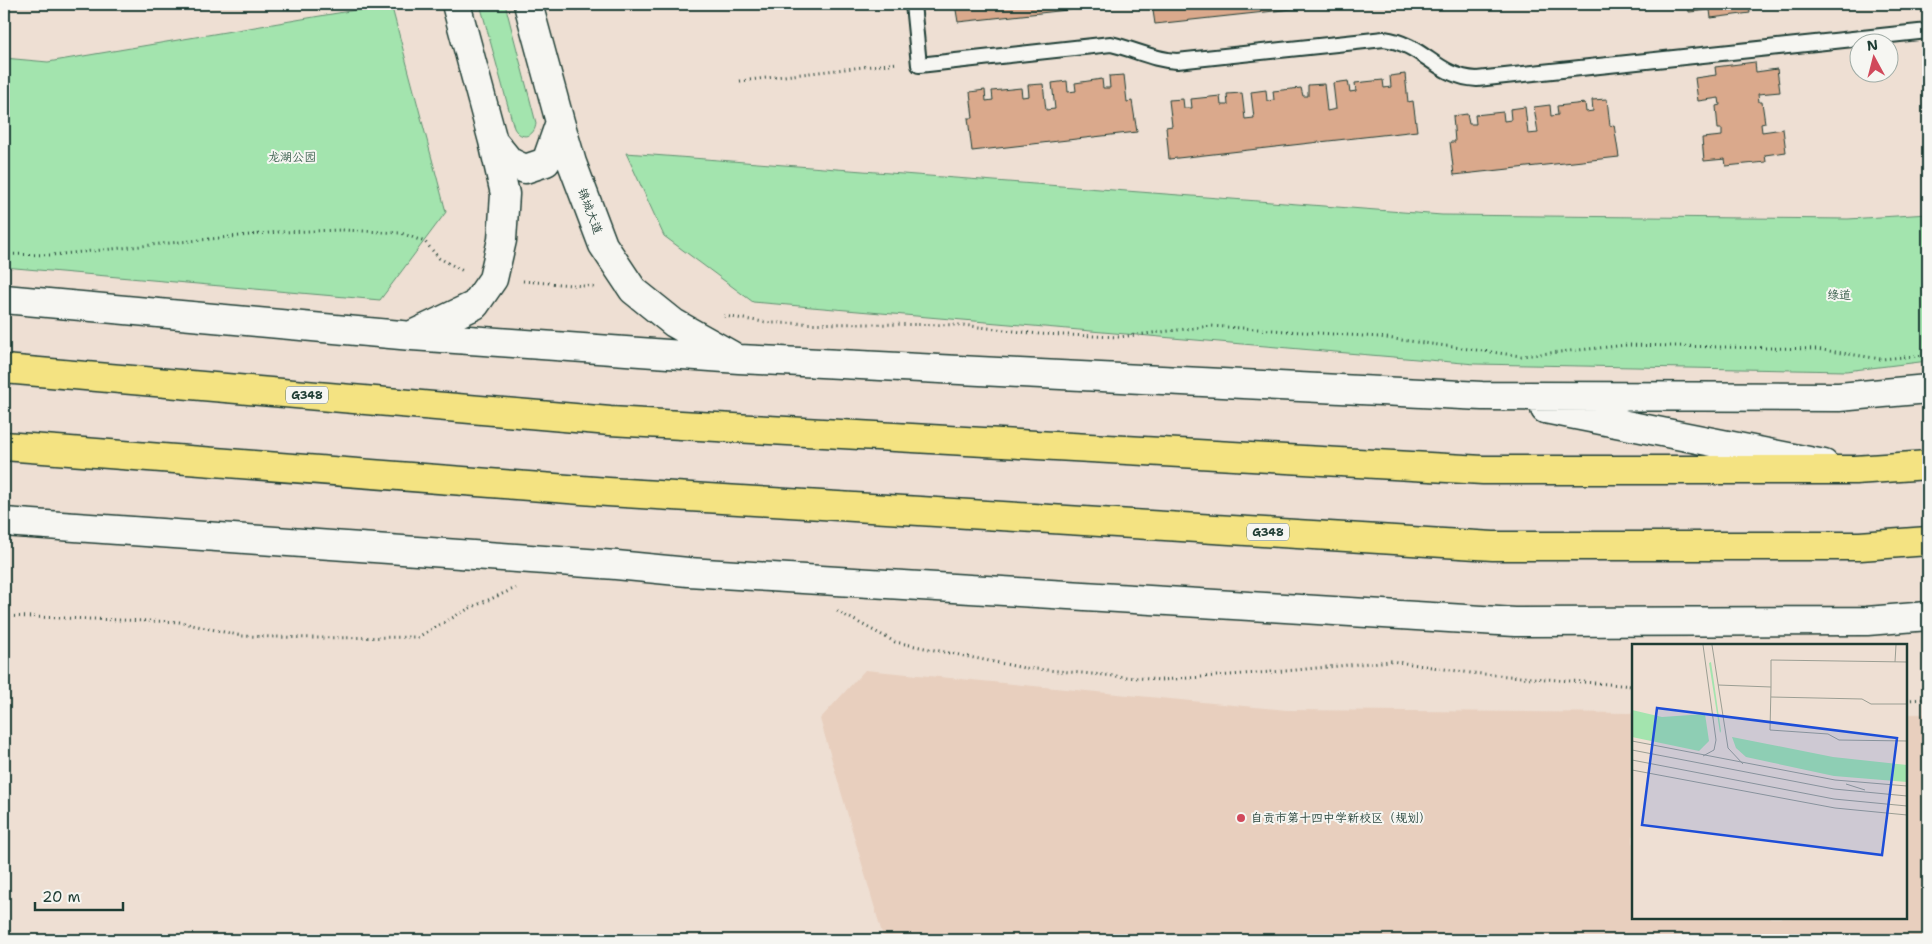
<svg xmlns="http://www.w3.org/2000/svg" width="1932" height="944" font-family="'Shantell Sans','LXGW WenKai TC',sans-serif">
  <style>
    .built { fill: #e8cfbe }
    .green { fill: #a3e4ae; stroke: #619071 }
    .building { fill: #daa98c; stroke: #1f3d34 }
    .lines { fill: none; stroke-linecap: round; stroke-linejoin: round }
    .lane-casing { stroke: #1f3d34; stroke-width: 18 }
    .secondary-casing { stroke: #1f3d34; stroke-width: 31 }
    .highway-casing { stroke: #1f3d34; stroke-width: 31 }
    .path { stroke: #1f3d34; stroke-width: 3; stroke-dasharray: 1 4; stroke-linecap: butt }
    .lane { stroke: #f6f6f2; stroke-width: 14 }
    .secondary { stroke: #f6f6f2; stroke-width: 28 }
    .highway { stroke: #f4e382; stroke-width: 28 }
    .poi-dot { fill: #d1495b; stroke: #f6f6f2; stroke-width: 2 }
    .labels { text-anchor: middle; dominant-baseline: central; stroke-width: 4; stroke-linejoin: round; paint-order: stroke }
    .shield { fill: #f6f6f2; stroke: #60746d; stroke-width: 1 }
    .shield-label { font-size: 11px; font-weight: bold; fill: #1f3d34 }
    .park-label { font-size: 12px; fill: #395e4c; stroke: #f6f6f2 }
    .street-label { font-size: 12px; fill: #1f3d34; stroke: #f6f6f2 }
    .poi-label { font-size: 12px; fill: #1f3d34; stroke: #f6f6f2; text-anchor: start }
    .inset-road { fill: none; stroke: #9b9e93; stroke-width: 1 }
    .view { fill: #1d4ed8; fill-opacity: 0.15; stroke: #1d4ed8; stroke-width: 2.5 }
    .inset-edge { fill: none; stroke: #1f3d34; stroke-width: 2.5 }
  </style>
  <rect width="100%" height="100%" fill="#eedfd3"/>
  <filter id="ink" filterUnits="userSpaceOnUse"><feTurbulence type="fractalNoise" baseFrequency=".02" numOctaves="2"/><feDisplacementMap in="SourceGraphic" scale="10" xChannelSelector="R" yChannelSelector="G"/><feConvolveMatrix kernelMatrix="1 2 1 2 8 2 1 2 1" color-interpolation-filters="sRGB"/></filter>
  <g filter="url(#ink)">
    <path class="built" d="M865 670 1287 710 1633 713V918H1906V714H1928V940H884L820 719Z"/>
    <path class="green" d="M391 4 446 212 380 300 4 267V58L48 62Z
      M480 4H505L536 123C535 137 521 141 514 128Z
      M626 153 1442 215 1848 219 1928 214V361L1846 371 1475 364 753 302 664 236Z"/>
    <path class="building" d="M955 4H1122L958 22Z
      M1152 4H1320V6L1155 24Z
      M1688 4H1769L1749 6 1750 13 1711 18 1710 10 1689 12Z
      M1755 62 1756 72 1777 69 1780 92 1758 94 1759 102H1762L1765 123 1761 124 1762 132 1783 129 1786 152 1765 155 1766 162 1726 166 1725 159 1704 161 1702 138 1722 136V129H1718L1716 106 1720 105 1719 98 1698 101 1695 78 1716 75 1715 67Z
      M1405 74 1408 102 1413 101 1417 131 1169 159 1166 127 1172 126 1169 100 1183 99 1184 108H1192L1191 99 1220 96 1221 105H1228L1227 94 1242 93 1245 119 1254 118 1251 92 1266 90 1267 101 1274 100 1273 91 1301 88 1303 96H1308V85L1324 84 1327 111 1336 109 1333 83 1348 81 1350 92 1356 91 1355 83 1383 80 1384 88 1391 87 1390 76Z
      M1124 75 1127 102 1132 101 1137 132 972 151 968 118H973L970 92 985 90 986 101 993 100 992 91 1021 88 1022 97 1029 96 1028 85 1043 84 1046 110 1055 109 1052 83 1067 81 1068 92 1076 91 1075 83 1102 79 1103 88H1110L1109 76Z
      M1607 99 1610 126 1614 125 1619 157 1454 175 1450 142H1455L1453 116 1467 114 1469 124H1476L1475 115 1503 112 1504 121 1511 120 1510 109 1525 107 1528 134 1538 133 1534 107 1550 105 1551 116 1558 115 1557 106 1585 103 1586 112 1593 111 1592 100Z"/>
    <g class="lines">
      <g class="lane-casing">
        <path id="lane" d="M913 4 919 65 1111 44C1134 49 1153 60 1177 61L1384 39C1424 44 1436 77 1477 79L1928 31"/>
      </g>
      <g class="secondary-casing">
        <path id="secondary" d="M528 4 560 122 572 163 603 245 633 290 674 323 731 355
          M493 141 510 162 525 169 546 162 560 122
          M4 299 412 336 739 359 1482 396 1839 397 1928 389
          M412 335 475 305 493 279 502 240 505 194 493 141 456 4
          M1545 409 1824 464
          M4 522 616 565 688 572 1515 622 1867 621 1928 616"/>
      </g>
      <g class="highway-casing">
        <path id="highway" d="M4 369 610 421 1483 470H1855L1928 465
          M4 446 608 492 1493 546H1860L1928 541"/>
      </g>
      <path class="path" d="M740 81 898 63
        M4 254 52 255 279 232 342 230 401 233 425 242 439 258 465 272
        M523 281 596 287
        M724 316 771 323 962 325 1039 334 1119 337 1211 326 1379 337 1521 356 1627 345 1816 349 1881 359 1928 355
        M837 611 895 642 1024 668 1161 680 1285 671 1391 661 1471 673 1633 686
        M4 616 179 622 242 636 313 638 418 637 470 608 516 588
        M1906 700 1928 699"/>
      <use href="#lane" class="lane"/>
      <use href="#secondary" class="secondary"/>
      <use href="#highway" class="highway"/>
    </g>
  </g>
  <circle class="poi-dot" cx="1241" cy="818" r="5"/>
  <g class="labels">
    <g class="shield">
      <rect x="286" y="386.5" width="42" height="17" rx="4"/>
      <rect x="1247" y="523.5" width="42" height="17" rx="4"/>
    </g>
    <g class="shield-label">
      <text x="307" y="395">G348</text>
      <text x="1268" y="532">G348</text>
    </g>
    <g class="park-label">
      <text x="292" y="157">龙湖公园</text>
      <text x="1839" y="295">绿道</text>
    </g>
    <g class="street-label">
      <text transform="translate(590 211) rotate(69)">锦城大道</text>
    </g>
    <g class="poi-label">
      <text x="1251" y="818">自贡市第十四中学新校区（规划）</text>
    </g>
  </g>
  <g transform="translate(1632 644)">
    <rect width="275" height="275" fill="#eedfd3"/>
    <path d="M79 18 89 87 88 89 77 19ZM0 66 30 73 73 70 77 97 67 107 0 93ZM100 93 201 113 275 121V138L202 132 114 113 104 104Z" fill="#a3e4ae"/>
    <path class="inset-road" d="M80 1 96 104 111 120M263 18 264 1M86 41 139 43V16L275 18M139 43 138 86 196 90 207 96 275 97M139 53 230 55 239 60H275M0 97 203 136 275 142M0 106 202 145 275 152M71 112 82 106 84 96 71 1M0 116 202 155 275 162M0 126 203 164 275 171M214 140 233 146"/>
    <path class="view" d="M25 64 265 94 250 211 10 181Z"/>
    <rect width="275" height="275" class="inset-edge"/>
  </g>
  <rect width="1932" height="944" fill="none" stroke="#f6f6f2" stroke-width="20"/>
  <rect x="10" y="10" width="1912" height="924" fill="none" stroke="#1f3d34" stroke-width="2" filter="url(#ink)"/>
  <g transform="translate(1874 58) rotate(353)"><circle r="24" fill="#f6f6f2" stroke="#a0aca6"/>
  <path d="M0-4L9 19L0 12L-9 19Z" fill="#d1495b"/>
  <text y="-8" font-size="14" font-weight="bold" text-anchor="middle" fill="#1f3d34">N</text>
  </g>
  <path d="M35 902v8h88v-8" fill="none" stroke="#1f3d34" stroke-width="2.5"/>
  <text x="42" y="902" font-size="15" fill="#1f3d34" stroke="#f6f6f2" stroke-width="4" paint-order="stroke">20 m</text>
</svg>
